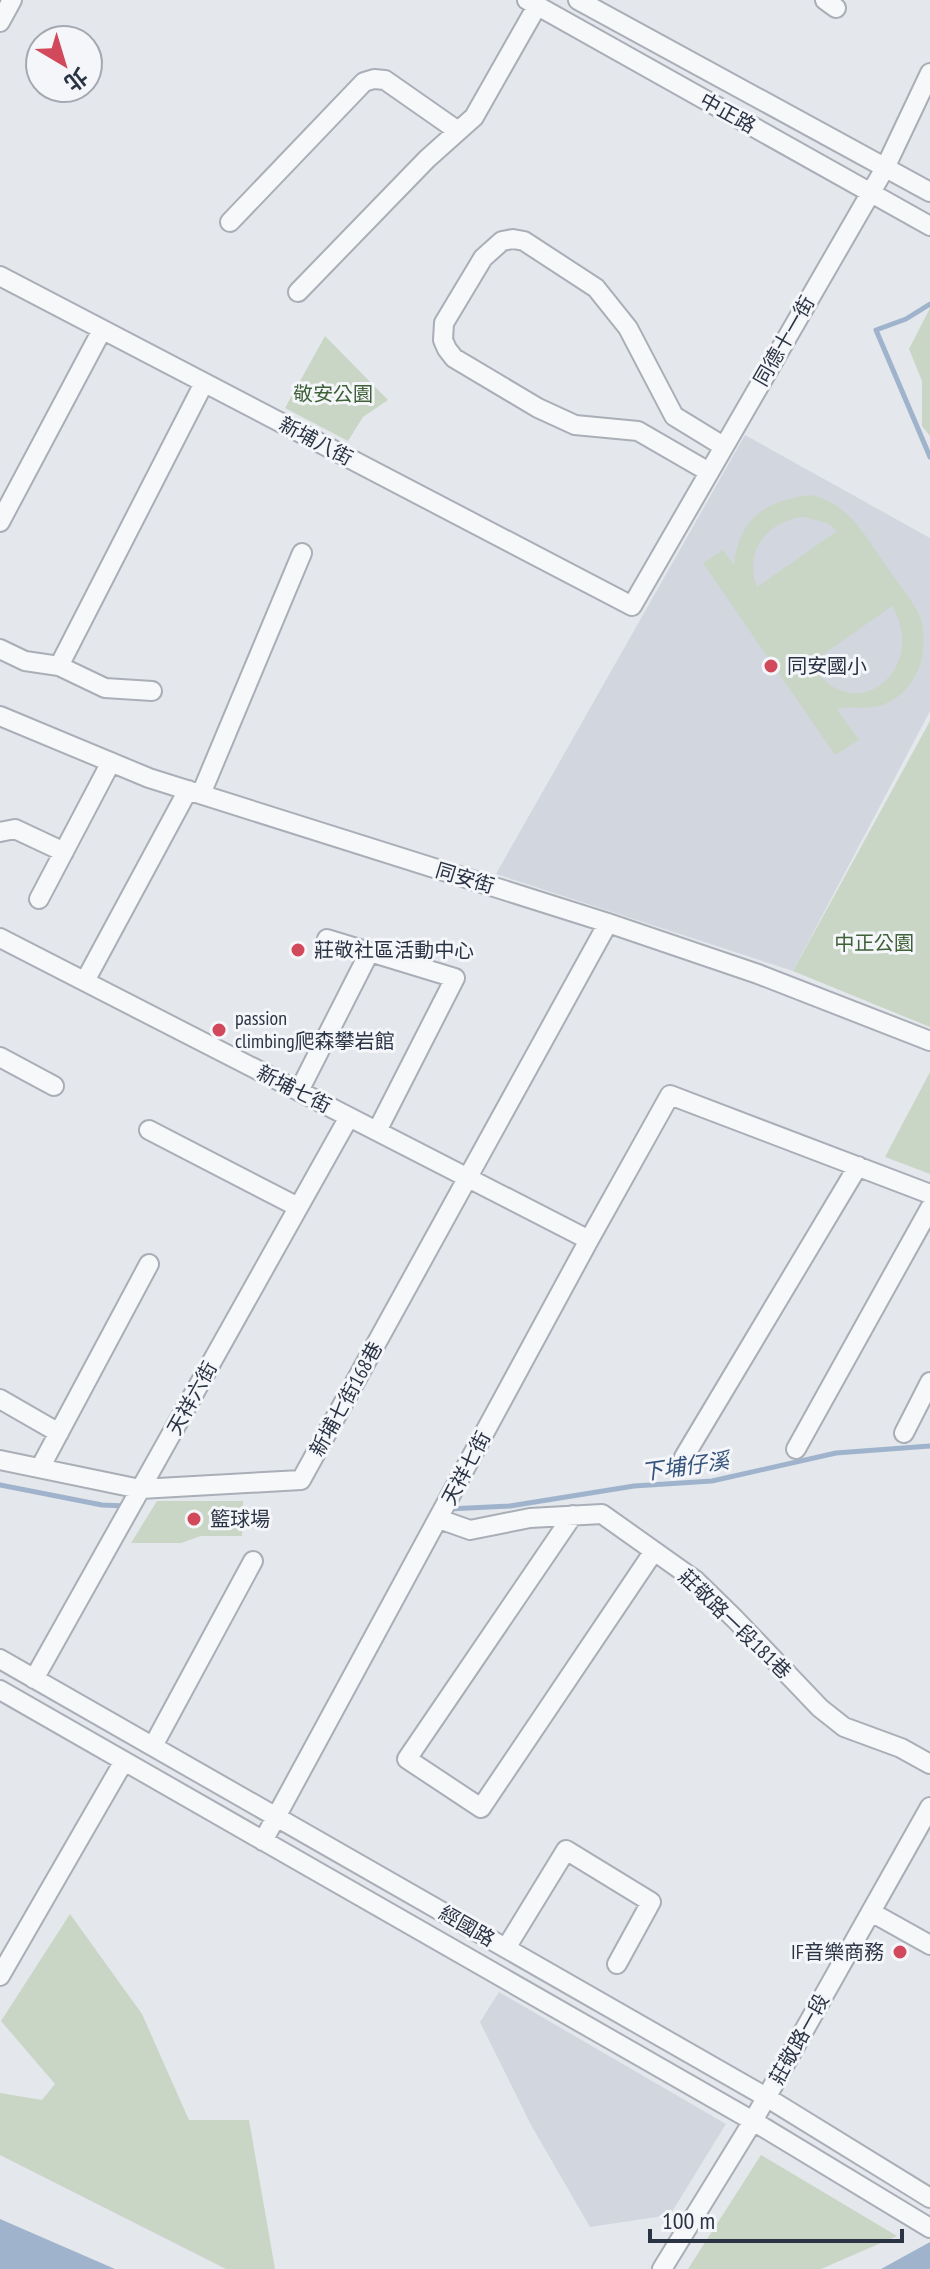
<svg xmlns="http://www.w3.org/2000/svg" width="930" height="2269" font-family="'PT Sans Narrow','Noto Sans TC',sans-serif">
  <style>
    .built { fill: #d2d6de }
    .green { fill: #c9d6c5; fill-rule: evenodd }
    .water { fill: #9fb4cc }
    .lines { fill: none; stroke-linecap: round; stroke-linejoin: round }
    .stream { stroke: #9fb4cc; stroke-width: 5 }
    .minor-casing { stroke: #a9aeb7; stroke-width: 22 }
    .minor { stroke: #f7f8fa; stroke-width: 18 }
    .poi-dot { fill: #d1495b; stroke: #f4f6f9; stroke-width: 3 }
    .labels { text-anchor: middle; dominant-baseline: central; stroke-width: 6; stroke-linejoin: round; paint-order: stroke }
    .street-label { font-size: 20px; fill: #2b3445; stroke: #f4f6f9 }
    .park-label { font-size: 20px; fill: #3f6138; stroke: #f4f6f9 }
    .poi-label { font-size: 20px; fill: #2b3445; stroke: #f4f6f9; text-anchor: start }
    .water-label { font-size: 22px; font-style: italic; fill: #34527a; stroke: #f4f6f9 }
  </style>
  <rect width="100%" height="100%" fill="#e4e7ec"/>
  <path class="built" d="M745 435 930 538V711L793 971 496 874Z
    M499 1992 726 2124 670 2215 590 2227 531 2125 480 2022Z"/>
  <path class="green" d="M930 308V436L922 426V381L909 349Z
    M325 336 388 400 363 417 348 441 285 408Z
    M811 495C849 504 864 534 885 564 896 581 911 598 920 616 930 647 920 685 891 701 872 712 855 705 837 709L859 740 835 755 703 563 723 550 734 565C739 518 766 500 811 495ZM804 517 827 523 837 531 757 587C743 551 768 520 804 517ZM892 606C930 668 853 733 811 663Z
    M930 721V1027L793 971Z
    M930 1072V1174L885 1157Z
    M157 1501H243L242 1536H201L181 1543H131Z
    M70 1914 142 2014 189 2120H249L275 2269H226L0 2155V2093L42 2100 55 2084 1 2021Z
    M761 2155 897 2236 821 2269H688Z"/>
  <path class="water" d="M0 2219 115 2269H0Z
    M930 2242V2269H881Z"/>
  <g class="lines">
    <path class="stream" d="M930 304 906 319 876 330 930 457
      M0 1485 102 1505 125 1506
      M448 1509 510 1506 634 1486 712 1481 836 1453 930 1446"/>
    <g class="minor-casing">
      <path id="minor" d="M527 0 930 226
        M578 0 930 192
        M825 0 836 8
        M0 22 12 0
        M230 222 364 82 374 79 385 80 458 131
        M0 276 632 606 885 168 930 73
        M298 292 427 159 474 117 537 6
        M709 472 638 431 575 425 538 408 454 358 447 349 443 340 444 323 483 258 502 241 513 239 524 241 596 288 628 328 674 416 723 446
        M0 522 102 330
        M0 649 25 661 59 666 105 688 152 691
        M59 666 204 383
        M0 716 149 778 608 923 758 974 930 1041
        M201 794 302 553
        M0 832 15 829 64 852
        M39 899 111 762
        M0 938 589 1240
        M327 939 455 978 377 1131
        M85 981 188 790
        M0 1057 54 1086
        M299 1091 369 953
        M149 1130 298 1207
        M0 1399 59 1433
        M904 1433 930 1382
        M796 1449 930 1208
        M684 1457 858 1166
        M0 1460 140 1489 301 1480 608 923
        M40 1468 149 1264
        M573 1515 407 1759 481 1808 654 1551
        M439 1519 470 1530 530 1518 602 1514 695 1580 735 1619 820 1708 844 1727 901 1748 930 1764
        M0 1659 766 2097 930 2198
        M34 1679 349 1117
        M0 1690 753 2121 930 2228
        M153 1746 253 1561
        M263 1841 589 1240 670 1095 930 1194
        M871 1912 930 1945
        M506 1948 566 1850 651 1902 617 1964
        M0 1976 124 1761
        M662 2269 753 2121 930 1807"/>
    </g>
    <use href="#minor" class="minor"/>
  </g>
  <g class="poi-dot">
    <circle cx="771" cy="666" r="8"/>
    <circle cx="298" cy="950" r="8"/>
    <circle cx="219" cy="1030" r="8"/>
    <circle cx="194" cy="1519" r="8"/>
    <circle cx="900" cy="1952" r="8"/>
  </g>
  <g class="labels">
    <g class="street-label">
      <text transform="translate(728 113) rotate(29)">中正路</text>
      <text transform="translate(784 341) rotate(-60)">同德十一街</text>
      <text transform="translate(316 441) rotate(28)">新埔八街</text>
      <text transform="translate(465 878) rotate(17)">同安街</text>
      <text transform="translate(294 1089) rotate(27)">新埔七街</text>
      <text transform="translate(192 1398) rotate(-61)">天祥六街</text>
      <text transform="translate(346 1399) rotate(-61)">新埔七街168巷</text>
      <text transform="translate(466 1468) rotate(-62)">天祥七街</text>
      <text transform="translate(735 1624) rotate(44)">莊敬路一段181巷</text>
      <text transform="translate(467 1926) rotate(30)">經國路</text>
      <text transform="translate(799 2039) rotate(-61)">莊敬路一段</text>
    </g>
    <g class="park-label">
      <text x="333" y="394">敬安公園</text>
      <text x="874" y="943">中正公園</text>
    </g>
    <g class="poi-label">
      <text x="787" y="666">同安國小</text>
      <text x="314" y="950">莊敬社區活動中心</text>
      <text x="235" y="1018">passion<tspan x="235" dy="23">climbing爬森攀岩館</tspan></text>
      <text x="210" y="1519">籃球場</text>
      <text x="884" y="1952" text-anchor="end">IF音樂商務</text>
    </g>
    <g class="water-label">
      <text transform="translate(685 1466) rotate(-8)">下埔仔溪</text>
    </g>
  </g>
  <g transform="translate(64 64) rotate(142)"><circle r="38" fill="#f4f6f9" stroke="#a4a8b1" stroke-width="2"/>
  <path d="M0-6L14 30L0 20L-14 30Z" fill="#d1495b"/>
  <text y="-12" font-size="22" font-weight="bold" text-anchor="middle" fill="#2b3445">北</text>
  </g>
  <path d="M650 2229v12h252v-12" fill="none" stroke="#2b3445" stroke-width="4"/>
  <text x="662" y="2229" font-size="24" fill="#2b3445" stroke="#f4f6f9" stroke-width="6" paint-order="stroke">100 m</text>
</svg>
